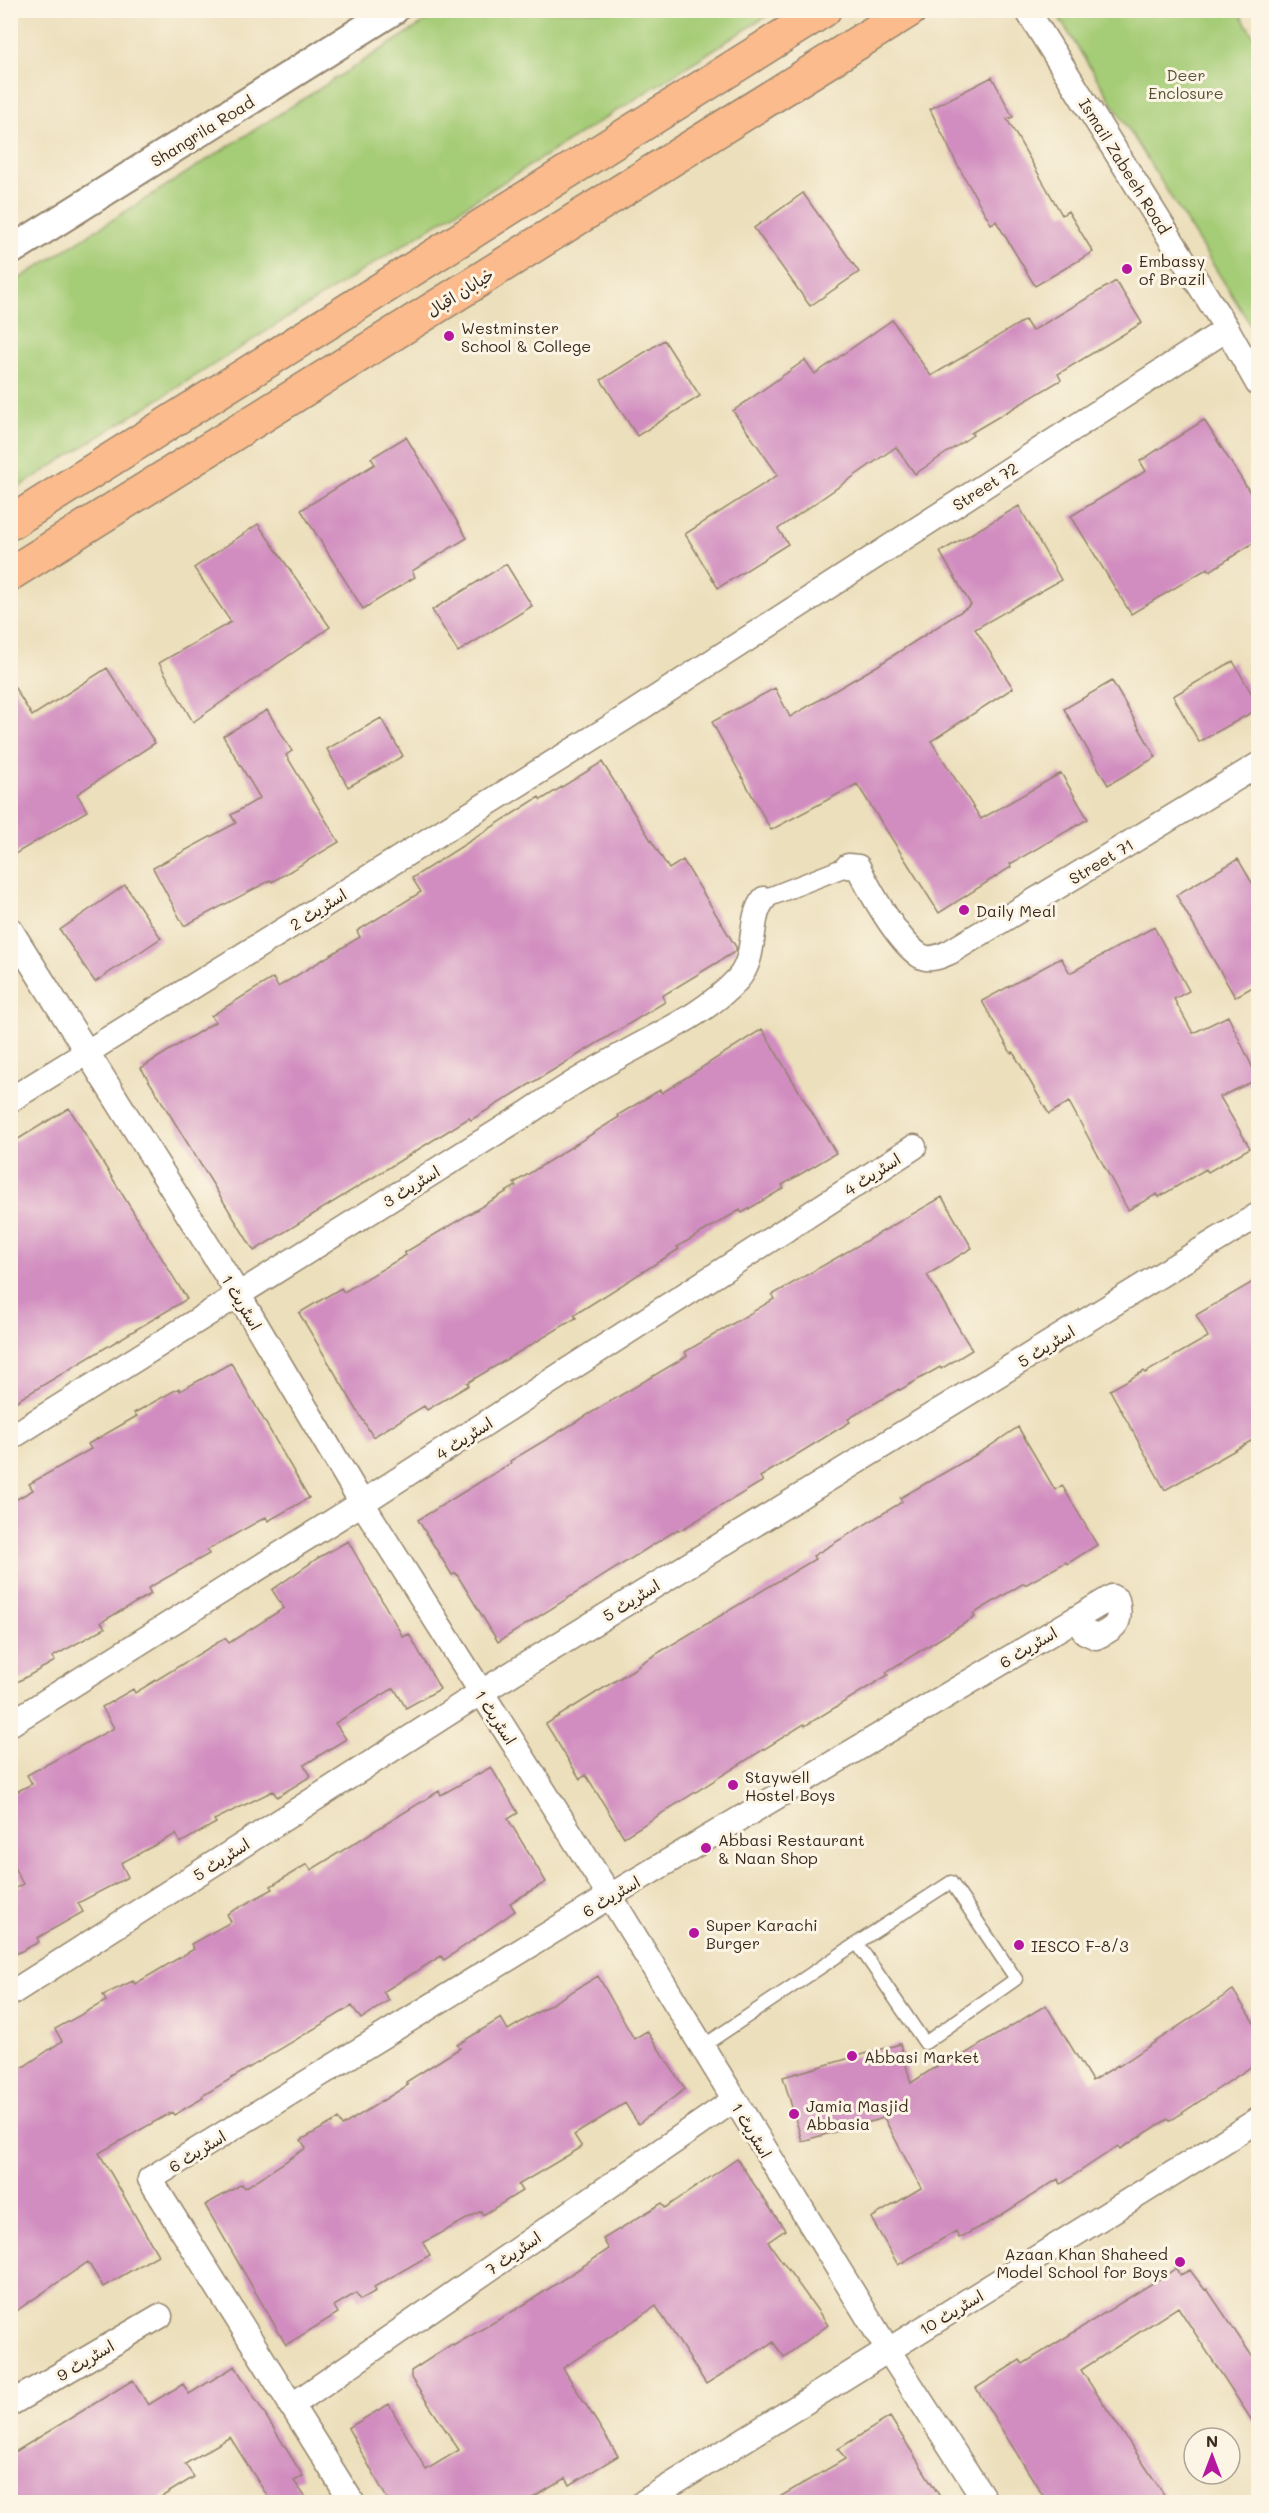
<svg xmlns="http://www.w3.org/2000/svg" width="1269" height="2513" font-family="Mali,'Playpen Sans Arabic',sans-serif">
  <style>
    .green { fill: #a5cc76; stroke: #707b4a; stroke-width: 1.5 }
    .building { fill: #d18dc0 }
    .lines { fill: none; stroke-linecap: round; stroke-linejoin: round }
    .service-casing { stroke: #94846d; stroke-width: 15 }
    .pedestrian-casing { stroke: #94846d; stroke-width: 21 }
    .minor-casing { stroke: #94846d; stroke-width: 27 }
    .tertiary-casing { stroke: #94846d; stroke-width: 32 }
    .primary-casing { stroke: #94846d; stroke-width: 36 }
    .service { stroke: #fff; stroke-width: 12 }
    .pedestrian { stroke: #fff; stroke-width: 18 }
    .minor { stroke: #fff; stroke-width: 24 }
    .tertiary { stroke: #fff; stroke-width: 28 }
    .primary { stroke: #fbbb8c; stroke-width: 33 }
    .poi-dot { fill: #b5179e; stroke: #fcf5e5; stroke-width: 2 }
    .labels { text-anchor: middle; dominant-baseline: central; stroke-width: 6; stroke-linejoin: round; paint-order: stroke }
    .park-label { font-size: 16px; fill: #565234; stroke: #fcf5e5 }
    .street-label { font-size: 16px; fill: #3b2a1e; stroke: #fcf5e5 }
    .poi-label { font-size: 16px; fill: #3b2a1e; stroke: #fcf5e5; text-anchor: start }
  </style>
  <rect width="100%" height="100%" fill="#fcf5e5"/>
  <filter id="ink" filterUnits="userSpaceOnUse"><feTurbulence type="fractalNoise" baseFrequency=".0167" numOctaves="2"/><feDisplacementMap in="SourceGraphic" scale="12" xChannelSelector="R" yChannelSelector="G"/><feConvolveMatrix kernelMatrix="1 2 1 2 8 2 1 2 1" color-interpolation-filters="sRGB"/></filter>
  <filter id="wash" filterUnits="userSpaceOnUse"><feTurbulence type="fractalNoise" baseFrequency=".008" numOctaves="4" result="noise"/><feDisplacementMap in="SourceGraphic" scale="24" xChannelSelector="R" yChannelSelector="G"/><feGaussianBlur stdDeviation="1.35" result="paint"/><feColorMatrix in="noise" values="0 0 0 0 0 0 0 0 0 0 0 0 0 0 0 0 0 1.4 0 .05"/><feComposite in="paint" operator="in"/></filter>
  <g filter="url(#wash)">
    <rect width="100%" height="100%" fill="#ecdfbc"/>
    <path class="green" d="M442 11H775L11 492V284Z
      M1055 11H1238L1258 43V337Z"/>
    <g id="blocks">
      <path class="building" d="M992 77 1013 117 1007 119 1062 215 1068 211 1093 252 1035 286 996 221 991 224 957 164 930 109Z
        M803 193 859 272 810 306 754 228Z
        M1116 281 1142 323 1058 374 1061 380 971 433 973 435 915 474 896 447 778 529 788 544 718 588 685 534 778 475 733 411 805 360 815 374 892 320 931 376 1025 320 1032 331Z
        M664 340 700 396 637 436 601 380Z
        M1204 420 1258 505V540L1210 571 1208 568 1131 614 1071 516 1146 471 1140 461Z
        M406 437 467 538 412 571 415 577 363 609 301 510 375 464 371 458Z
        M1019 506 1061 580 975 629 1013 688 931 741 981 819 1061 773 1088 819 1010 864 1011 867 939 913 857 784 771 830 712 722 775 688 790 717 877 666 971 605 940 552Z
        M258 524 330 627 193 722 159 663 231 622 194 568Z
        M506 564 532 606 458 652 432 610Z
        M1233 661 1258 705V709L1199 742 1173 696Z
        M107 668 155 743 77 794 87 811 10 857V680L32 716Z
        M1112 681 1156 757 1108 785 1064 709Z
        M267 710 292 751 286 755 339 842 272 882 271 880 184 926 153 868 236 823 231 815 260 798 223 736Z
        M381 718 403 756 348 787 327 749Z
        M602 762 669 869 683 860 736 947V951L662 996 665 1002 471 1120 469 1118 254 1251 141 1068 215 1022 211 1016 273 978 278 987 360 937 357 931 421 892 412 878 539 797 541 800Z
        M1238 859 1258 893V984L1235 997 1176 895Z
        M125 885 161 938 95 982 60 930Z
        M1154 927 1189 991 1174 999 1193 1033 1228 1016 1258 1079 1220 1097 1250 1148 1208 1172 1206 1169 1159 1197 1157 1194 1128 1210 1069 1102 1049 1114 1013 1052 1011 1053 982 1001 1061 958 1070 973Z
        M762 1029 836 1153 782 1185 784 1188 742 1213 740 1210 677 1247 679 1249 574 1315 576 1318 467 1383 469 1385 427 1410 424 1406 373 1437 299 1313 341 1288 344 1292 406 1255 404 1253 516 1186 514 1183 619 1117 618 1115 660 1090 662 1093Z
        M69 1108 187 1299 10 1405V1144Z
        M942 1197 972 1248 927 1275 972 1350 941 1369 940 1367 900 1390 899 1389 848 1419 850 1422 760 1477 763 1481 679 1531 678 1529 498 1642 456 1573 452 1575 418 1520 511 1463 510 1461 687 1356 685 1352 774 1299 772 1295Z
        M1258 1279V1437L1165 1490 1110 1390 1144 1371 1145 1373 1208 1337 1196 1315Z
        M231 1363 309 1498 268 1521 266 1517 207 1550 209 1554 148 1588 151 1594 101 1622 105 1628 52 1657 55 1661 10 1686V1503L33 1490 29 1484 91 1449 88 1444 137 1416 134 1413 179 1388 180 1391Z
        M1018 1427 1055 1490 1062 1485 1097 1545 1067 1564 1066 1562 1025 1585 1024 1583 973 1614 975 1617 886 1672 888 1675 805 1726 804 1724 624 1837 586 1775 580 1779 546 1724 639 1666 638 1665 815 1559 813 1556 902 1502 900 1498 984 1450Z
        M348 1541 403 1637 409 1634 440 1689 406 1708 394 1688 335 1723 346 1739 304 1765 311 1776 277 1797 273 1791 214 1820 216 1823 180 1843 176 1834 121 1863 128 1877 78 1903 83 1912 37 1938 39 1942 10 1957V1891L23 1884 10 1860V1795L32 1784 27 1775 114 1728 102 1707 133 1689 135 1693 225 1638 229 1643 284 1608 272 1590 318 1558Z
        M491 1767 518 1813 508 1819 546 1882 510 1903 515 1911 444 1960 441 1956 383 1992 389 2000 361 2019 352 2006 202 2096 203 2098 174 2115 172 2112 99 2153 158 2255 103 2287 88 2262 10 2315V2076L62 2041 55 2029 106 2001 103 1995 133 1981 135 1984 194 1949 191 1944 231 1922 227 1914 273 1889 271 1886 307 1864 311 1870 439 1791 441 1795Z
        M598 1976 634 2039 647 2031 685 2089 638 2124 625 2103 574 2135 582 2147 518 2185 522 2191 483 2215 481 2211 423 2243 430 2255 374 2287 376 2291 360 2300 356 2293 334 2306 338 2313 286 2345 205 2205 242 2184 245 2188 306 2148 301 2140 338 2119 342 2126 408 2085 406 2082 460 2048 457 2045 501 2018 508 2030Z
        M1233 1990 1258 2029V2062L1170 2121 1168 2119 1120 2149 1118 2146 1061 2184 1058 2179 990 2222 959 2238 956 2231 898 2265 871 2218 921 2188 884 2118 802 2141 783 2077 900 2044 911 2083 957 2053 960 2057 1046 2005 1092 2081 1118 2065 1119 2066Z
        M737 2159 785 2230 768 2242 828 2325 784 2357 773 2342 706 2384 656 2306 563 2368 618 2456 570 2485 566 2478 526 2502H389L348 2428 389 2404 426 2470 459 2450 411 2378V2371L452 2344 453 2346 527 2303 609 2249 603 2239 662 2203 665 2208Z
        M1175 2269 1180 2275 1190 2270 1205 2290 1207 2289 1258 2365V2430L1178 2307 1081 2370 1169 2502H1047L976 2388 1020 2360 1023 2364Z
        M235 2366 303 2476 294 2481 309 2502H271L230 2437 185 2464 194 2477 153 2502H10V2455L133 2380 148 2405 183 2384 189 2394Z
        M890 2417 939 2495 926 2502H771L845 2459 838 2449Z"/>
    </g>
  </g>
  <g filter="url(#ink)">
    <use href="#blocks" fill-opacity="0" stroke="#94846d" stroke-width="1.5"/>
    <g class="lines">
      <g class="service-casing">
        <path id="service" d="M951 1882 1016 1979 925 2043 857 1943Z
          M703 2046 857 1943"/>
      </g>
      <g class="pedestrian-casing">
        <path id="pedestrian" d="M764 899 848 866"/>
      </g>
      <g class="minor-casing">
        <path id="minor" d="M1027 10 1227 329 1258 384
          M848 866 858 867C870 891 897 940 919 955 929 962 941 956 950 952L1258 765
          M10 929 238 1294 362 1503 610 1896 888 2350 986 2502
          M10 1100 625 718 1227 329
          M10 1438 526 1114C559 1091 592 1071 627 1052 665 1031 707 1012 737 980 759 956 747 919 764 899
          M10 1724 362 1503 914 1147
          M10 1994 480 1693 1258 1215
          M10 2404 160 2316
          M291 2406 734 2100
          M352 2502 150 2179 610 1896 1112 1597 1117 1600C1122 1622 1117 1628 1096 1637L1085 1632 1075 1619
          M644 2502C848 2375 1054 2249 1258 2120"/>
      </g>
      <g class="tertiary-casing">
        <path id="tertiary" d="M10 251 394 10"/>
      </g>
      <g class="primary-casing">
        <path id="primary" d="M10 523 824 10
          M10 574 910 10"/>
      </g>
      <use href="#service" class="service"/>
      <use href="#pedestrian" class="pedestrian"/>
      <use href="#minor" class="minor"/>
      <use href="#tertiary" class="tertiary"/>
      <use href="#primary" class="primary"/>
    </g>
  </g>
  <g class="poi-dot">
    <circle cx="1127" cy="269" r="6"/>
    <circle cx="449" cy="336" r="6"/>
    <circle cx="964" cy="910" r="6"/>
    <circle cx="733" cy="1785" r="6"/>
    <circle cx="706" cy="1848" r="6"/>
    <circle cx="694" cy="1933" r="6"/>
    <circle cx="1019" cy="1945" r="6"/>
    <circle cx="852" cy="2056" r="6"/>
    <circle cx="794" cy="2114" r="6"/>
    <circle cx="1180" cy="2262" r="6"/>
  </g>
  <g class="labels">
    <g class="park-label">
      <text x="1186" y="74">Deer<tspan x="1186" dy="18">Enclosure</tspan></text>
    </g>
    <g class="street-label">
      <text transform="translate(202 131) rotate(-32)">Shangrila Road</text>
      <text transform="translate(1125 166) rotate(58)">Ismail Zabeeh Road</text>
      <text transform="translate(460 292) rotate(-32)">خیابان اقبال</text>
      <text transform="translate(985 486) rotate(-33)">Street 72</text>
      <text transform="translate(1101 861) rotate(-31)">Street 71</text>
      <text transform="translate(318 909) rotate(-32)">اسٹریٹ 2</text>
      <text transform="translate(872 1174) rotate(-33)">اسٹریٹ 4</text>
      <text transform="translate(411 1186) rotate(-32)">اسٹریٹ 3</text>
      <text transform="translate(242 1302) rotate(59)">اسٹریٹ 1</text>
      <text transform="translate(1046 1346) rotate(-32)">اسٹریٹ 5</text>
      <text transform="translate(464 1438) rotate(-33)">اسٹریٹ 4</text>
      <text transform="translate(631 1600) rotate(-32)">اسٹریٹ 5</text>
      <text transform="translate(1028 1647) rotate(-31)">اسٹریٹ 6</text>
      <text transform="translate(496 1717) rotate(57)">اسٹریٹ 1</text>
      <text transform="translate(221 1859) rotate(-33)">اسٹریٹ 5</text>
      <text transform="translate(611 1896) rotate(-31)">اسٹریٹ 6</text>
      <text transform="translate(752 2130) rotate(59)">اسٹریٹ 1</text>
      <text transform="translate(197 2151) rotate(-32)">اسٹریٹ 6</text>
      <text transform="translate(513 2253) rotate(-35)">اسٹریٹ 7</text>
      <text transform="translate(951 2312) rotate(-31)">اسٹریٹ 10</text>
      <text transform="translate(85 2360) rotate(-31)">اسٹریٹ 9</text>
    </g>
    <g class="poi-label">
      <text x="1139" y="260">Embassy<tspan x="1139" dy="18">of Brazil</tspan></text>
      <text x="461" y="327">Westminster<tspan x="461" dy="18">School &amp; College</tspan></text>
      <text x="976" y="910">Daily Meal</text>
      <text x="745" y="1776">Staywell<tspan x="745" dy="18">Hostel Boys</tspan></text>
      <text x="718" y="1839">Abbasi Restaurant<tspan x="718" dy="18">&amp; Naan Shop</tspan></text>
      <text x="706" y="1924">Super Karachi<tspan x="706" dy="18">Burger</tspan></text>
      <text x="1031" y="1945">IESCO F-8/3</text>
      <text x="864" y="2056">Abbasi Market</text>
      <text x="806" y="2105">Jamia Masjid<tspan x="806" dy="18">Abbasia</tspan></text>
      <text x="1168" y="2253" text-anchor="end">Azaan Khan Shaheed<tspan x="1168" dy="18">Model School for Boys</tspan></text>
    </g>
  </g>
  <rect width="1269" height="2513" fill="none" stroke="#fcf5e5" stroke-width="36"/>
  <g transform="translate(1212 2456)"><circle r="28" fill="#fcf5e5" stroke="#afa495" stroke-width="1.5"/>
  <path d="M0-4.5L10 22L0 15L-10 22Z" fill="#b5179e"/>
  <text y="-9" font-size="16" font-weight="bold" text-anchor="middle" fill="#3b2a1e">N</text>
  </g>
</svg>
